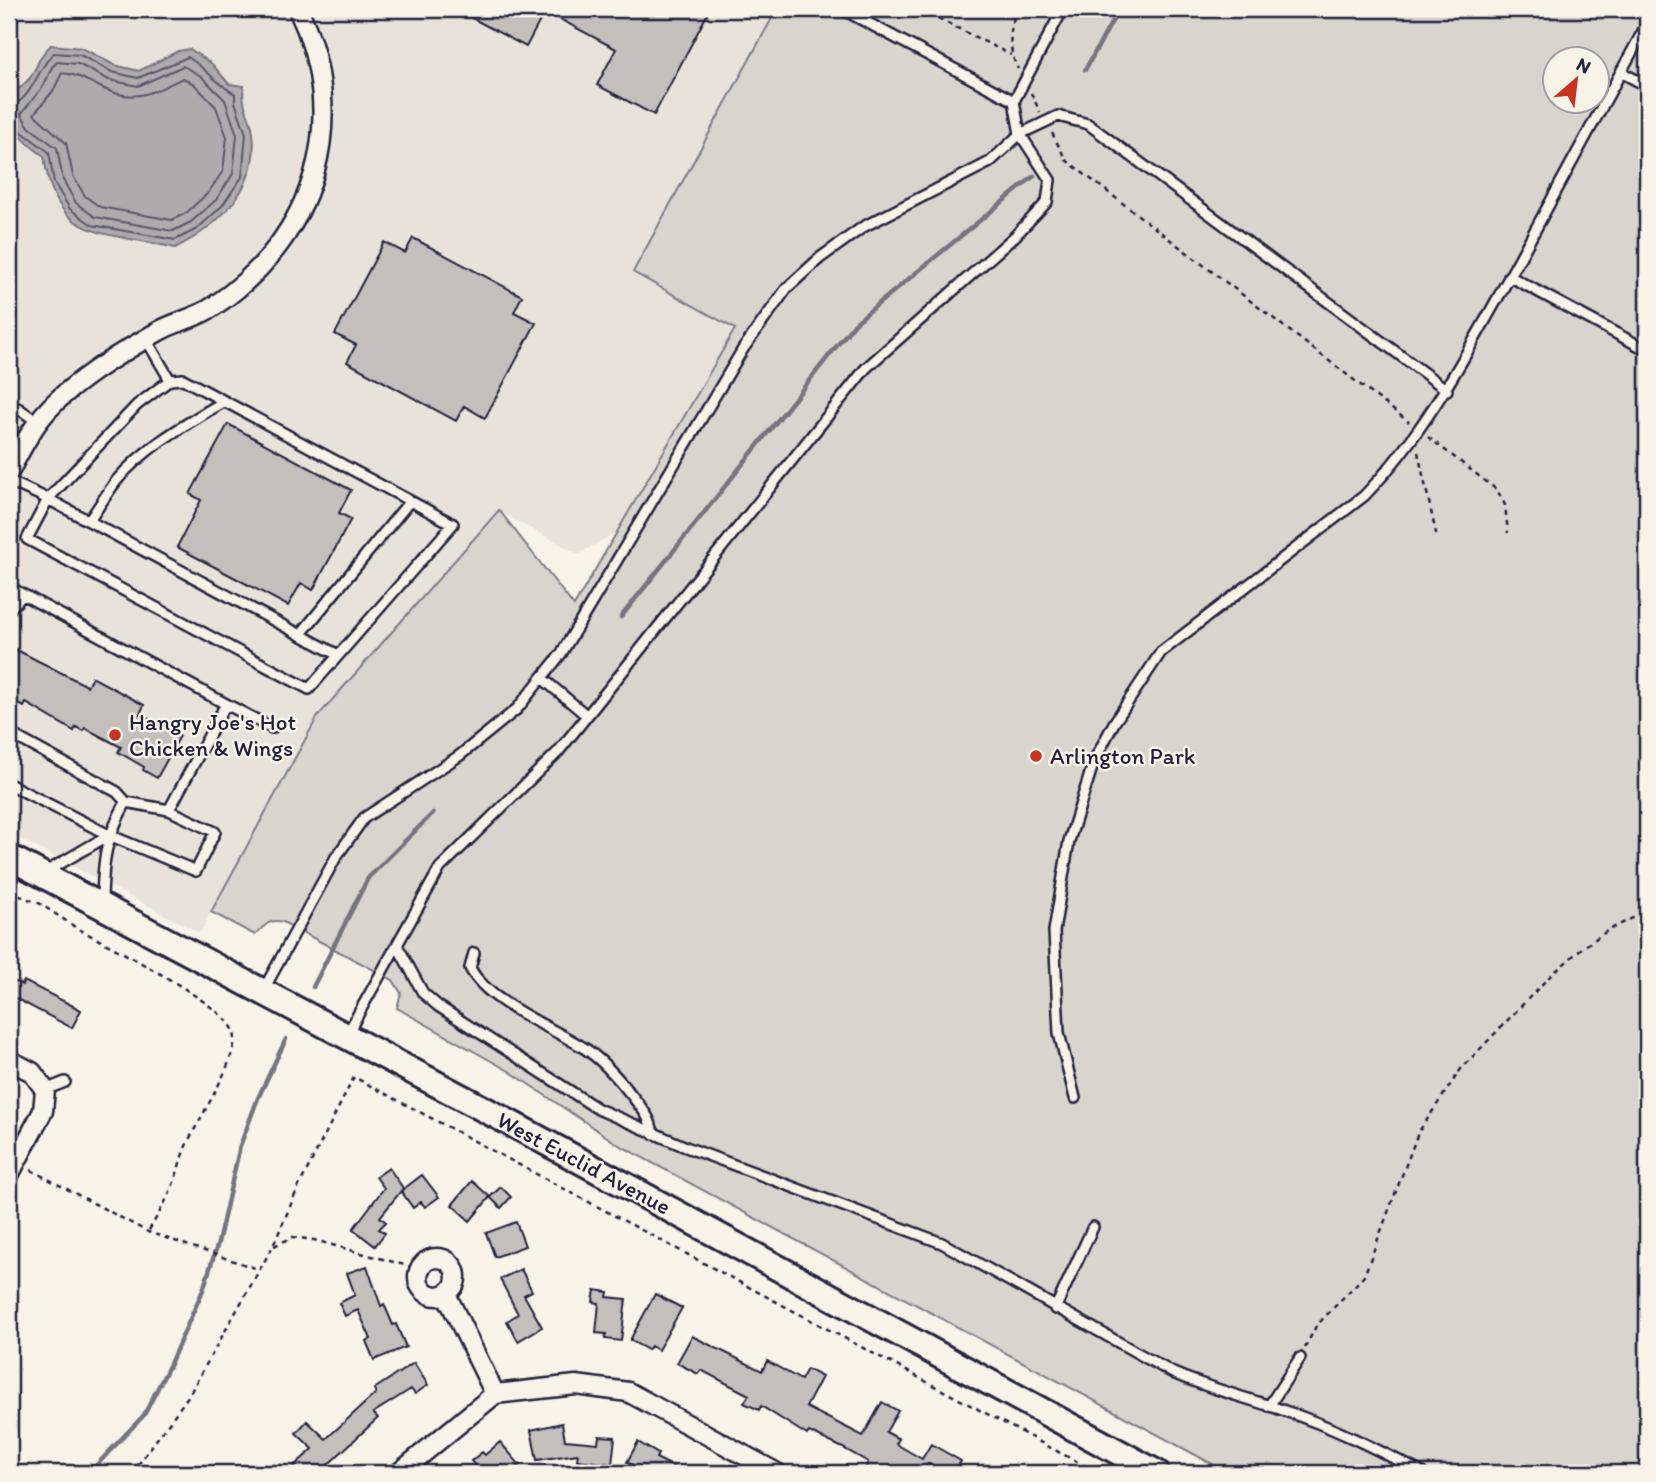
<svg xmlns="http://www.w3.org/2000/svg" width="1656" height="1482" font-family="Itim,sans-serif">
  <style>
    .built { fill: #e7e3db }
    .green { fill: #d8d5cf; stroke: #7d7c85; stroke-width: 2; fill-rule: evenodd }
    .water { fill: #aeabad; stroke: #76747f; stroke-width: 2 }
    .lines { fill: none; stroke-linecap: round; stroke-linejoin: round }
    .shore { stroke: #5a5969; stroke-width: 2 }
    .stream { stroke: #76747f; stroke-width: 4.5 }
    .building { fill: #c2bfbd; stroke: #22223b; stroke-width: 2 }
    .service-casing { stroke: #22223b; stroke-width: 14 }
    .minor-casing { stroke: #22223b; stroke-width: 23 }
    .secondary-casing { stroke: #22223b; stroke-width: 30 }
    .path { stroke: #22223b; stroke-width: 2.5; stroke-dasharray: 5 5; stroke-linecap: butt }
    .service { stroke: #f7f3e8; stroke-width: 9 }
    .minor { stroke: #f7f3e8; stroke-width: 18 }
    .secondary { stroke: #f7f3e8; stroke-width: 24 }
    .poi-dot { fill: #c8321e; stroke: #f7f3e8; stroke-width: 2.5 }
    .labels { text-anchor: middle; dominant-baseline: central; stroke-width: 5; stroke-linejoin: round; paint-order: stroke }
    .poi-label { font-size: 23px; fill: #22223b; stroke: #f7f3e8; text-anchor: start }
    .street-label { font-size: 23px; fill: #22223b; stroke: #f7f3e8 }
  </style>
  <rect width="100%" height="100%" fill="#f7f3e8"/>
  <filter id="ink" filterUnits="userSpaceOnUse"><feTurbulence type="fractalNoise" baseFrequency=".0143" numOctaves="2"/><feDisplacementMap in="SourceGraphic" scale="14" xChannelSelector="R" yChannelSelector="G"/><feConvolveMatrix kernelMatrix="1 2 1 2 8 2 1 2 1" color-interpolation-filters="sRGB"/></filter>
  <g filter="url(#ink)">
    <path class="built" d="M9 9H777L633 272 736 328 617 532 579 554 498 511 318 716 200 933 9 833Z"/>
    <path class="green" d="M777 9H1647V1473H1229L619 1145 509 1071 397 1008 401 993 393 980 283 922C270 918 264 926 255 935L211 912 318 716 499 510 574 606 735 329 633 272ZM1554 60H1596V102H1554Z"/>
    <path class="water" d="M51 45 82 48 114 65 139 71 178 51 190 49 212 64 229 84 244 86C240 105 251 115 253 133 260 187 219 226 175 248 106 230 55 244 44 156 24 142 0 122 14 94 19 88 25 84 30 78 39 65 37 58 51 45Z"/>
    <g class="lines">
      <path class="shore" d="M57 62 78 64 109 80 138 86 183 66 201 76 225 100 237 135 233 174 216 200 191 222 173 231 95 217 76 203 63 180 57 148 29 127 21 114 44 85 52 67Z
        M62 73C76 74 86 80 98 86 134 105 151 93 183 78L194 84 216 107 227 137 223 171 208 193 186 213 172 220 100 207 85 196 73 176 66 143 34 114 53 91Z
        M9 106C31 103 38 66 54 53L80 55 112 72 138 78 188 57C205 68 218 85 235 94V102L246 134 242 177 222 206 197 229 175 240 92 225 70 209 54 183 49 152 22 132 16 122 9 120"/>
      <path class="stream" d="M1085 70 1119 9
        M621 617 855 323 1034 176
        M313 987 368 878 433 813
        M89 1473 144 1415 169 1366 203 1290 218 1243 240 1146 258 1098 286 1039"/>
    </g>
    <path class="building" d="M474 9H710L654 115 597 85 616 49 545 11 526 47 470 17Z
      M413 238 522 296 514 312 536 323 485 418 464 406 456 421 347 362 356 345 335 334 384 242 405 253Z
      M228 424 351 490 339 513 351 519 313 590 301 583 288 606 177 547 201 500 190 494Z
      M9 646 87 686 92 677 144 705 140 714 180 736 157 778 143 770 144 767 118 752 121 747 85 728 83 731 76 727 74 731 26 703 24 707 9 699Z
      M9 979 22 985 24 981 81 1010 72 1028 9 995Z
      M389 1168 403 1188 401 1191 422 1175 439 1197 425 1207 421 1202 413 1208 401 1191 380 1217 386 1222 379 1229 385 1233 375 1246 353 1229 384 1188 376 1177Z
      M472 1181 490 1197 501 1187 511 1197 501 1208 490 1197 470 1221 452 1205Z
      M516 1222 525 1246 495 1257 486 1233Z
      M367 1266 381 1306 384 1304 393 1325 396 1324 406 1347 374 1360 366 1341 371 1339 358 1310 345 1316 339 1303 355 1295 347 1273Z
      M521 1269 532 1291 524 1295 542 1327 518 1341 507 1321 518 1314 500 1279Z
      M595 1290 608 1292 607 1297 626 1299 621 1341 605 1339 606 1334 596 1333 599 1303 593 1302Z
      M655 1294 682 1308 658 1350 651 1346 648 1350 630 1340Z
      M692 1336 762 1371 767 1361 801 1380 807 1369 822 1377 806 1407 863 1436 882 1402 898 1411 886 1432 899 1439 896 1444 922 1459 931 1444 961 1461 954 1473 928 1464 923 1473H878L866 1467 868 1462 843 1448 809 1432 807 1435 761 1406 759 1410 744 1403 749 1395 701 1370 698 1374 677 1363Z
      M414 1363 428 1385 415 1394 411 1389 373 1413 378 1418 319 1473H286L313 1449 296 1433 307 1421 326 1439 376 1393 374 1389Z
      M562 1423 565 1440 598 1443 599 1436 615 1437 612 1464 577 1460 578 1454 537 1460 531 1430Z
      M500 1442 520 1465 510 1473H498L493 1467 481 1473 471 1461 482 1452 485 1455Z
      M638 1442 658 1454 656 1458 686 1473H648L627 1462Z"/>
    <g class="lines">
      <g class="service-casing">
        <path id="service" d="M842 9 1014 101
          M1621 72 1647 86
          M1509 276 1647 350
          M170 380 183 379 453 524 309 689 27 539 48 499 338 655
          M9 402 38 422
          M9 481 48 499 137 405 170 380 146 339
          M89 521C98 508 107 493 117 480 145 447 186 424 223 402
          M9 587 226 704 169 810 126 802C105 841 103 858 102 901
          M9 610 23 595
          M300 635 410 501
          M542 678 586 715
          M226 704 272 728
          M9 733 117 792 126 802
          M9 784 109 835 196 871 215 832 169 810
          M44 873 109 835
          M397 945 423 993 438 1006 598 1109 686 1147 942 1243 1173 1373C1210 1389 1248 1398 1285 1411 1333 1427 1377 1449 1422 1473
          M474 953 470 968C488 1003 550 1026 584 1048 603 1060 619 1079 633 1097 643 1110 651 1118 653 1134
          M264 989 336 857 364 818 459 756 517 709 561 654 743 349 787 288 820 258 863 227 990 162 1020 134 1058 116 1088 124 1447 390
          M346 1036 440 868 558 752 866 368 1015 236 1047 202 1050 180 1020 134 1014 101 1063 9
          M45 1090 65 1082
          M1075 1098 1059 1033 1054 931 1069 841 1094 761 1114 723 1161 652 1364 496C1428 430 1470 347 1515 267 1559 186 1603 105 1647 24
          M1055 1309 1093 1227
          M1269 1406 1300 1358"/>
      </g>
      <g class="minor-casing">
        <path id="minor" d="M9 472C18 455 27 437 38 422 65 385 122 352 161 330 178 321 199 317 214 306 316 237 351 120 298 9
          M9 1060 32 1072 45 1090 43 1111 9 1175
          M418 1277a19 19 0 1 1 38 0a19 19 0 1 1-38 0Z
          M446 1294 495 1394
          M399 1473 495 1394 576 1385 628 1392 777 1473"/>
      </g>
      <g class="secondary-casing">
        <path id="secondary" d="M9 857 525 1131 1157 1473"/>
      </g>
      <path class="path" d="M920 9 1011 55
        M1018 9C1008 28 1008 50 1018 69
        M1031 93 1040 112
        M1052 133 1066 160 1409 422
        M1428 437 1497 490 1505 505 1508 533
        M1418 452 1437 538
        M9 892 39 903 75 927C104 943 227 1005 234 1032 241 1055 198 1120 187 1144 180 1158 178 1175 171 1189 165 1204 156 1218 148 1232
        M31 1170 148 1232 258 1269
        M274 1246 293 1237 314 1240 419 1269
        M1305 1348 1316 1326 1364 1276 1418 1133 1461 1069 1547 979 1582 948 1607 931 1647 911
        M132 1473 189 1395 273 1246 298 1188 354 1077 1098 1473"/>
      <use href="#service" class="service"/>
      <use href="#minor" class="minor"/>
      <use href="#secondary" class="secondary"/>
    </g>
  </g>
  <g class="poi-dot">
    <circle cx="115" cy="735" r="7"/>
    <circle cx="1036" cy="756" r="7"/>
  </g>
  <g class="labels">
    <g class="poi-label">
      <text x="129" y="722">Hangry Joe's Hot<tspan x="129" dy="26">Chicken &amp; Wings</tspan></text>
      <text x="1050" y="756">Arlington Park</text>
    </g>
    <g class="street-label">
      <text transform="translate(584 1163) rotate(28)">West Euclid Avenue</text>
    </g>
  </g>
  <rect width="1656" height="1482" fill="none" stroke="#f7f3e8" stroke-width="35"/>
  <rect x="18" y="18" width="1621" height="1447" fill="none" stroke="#22223b" stroke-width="2.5" filter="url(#ink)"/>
  <g transform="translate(1576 80) rotate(28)"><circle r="33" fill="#f7f3e8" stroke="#a29fa3" stroke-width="2"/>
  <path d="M0-5L12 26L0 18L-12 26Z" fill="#c8321e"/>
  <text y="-10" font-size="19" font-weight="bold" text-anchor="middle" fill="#22223b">N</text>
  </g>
</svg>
